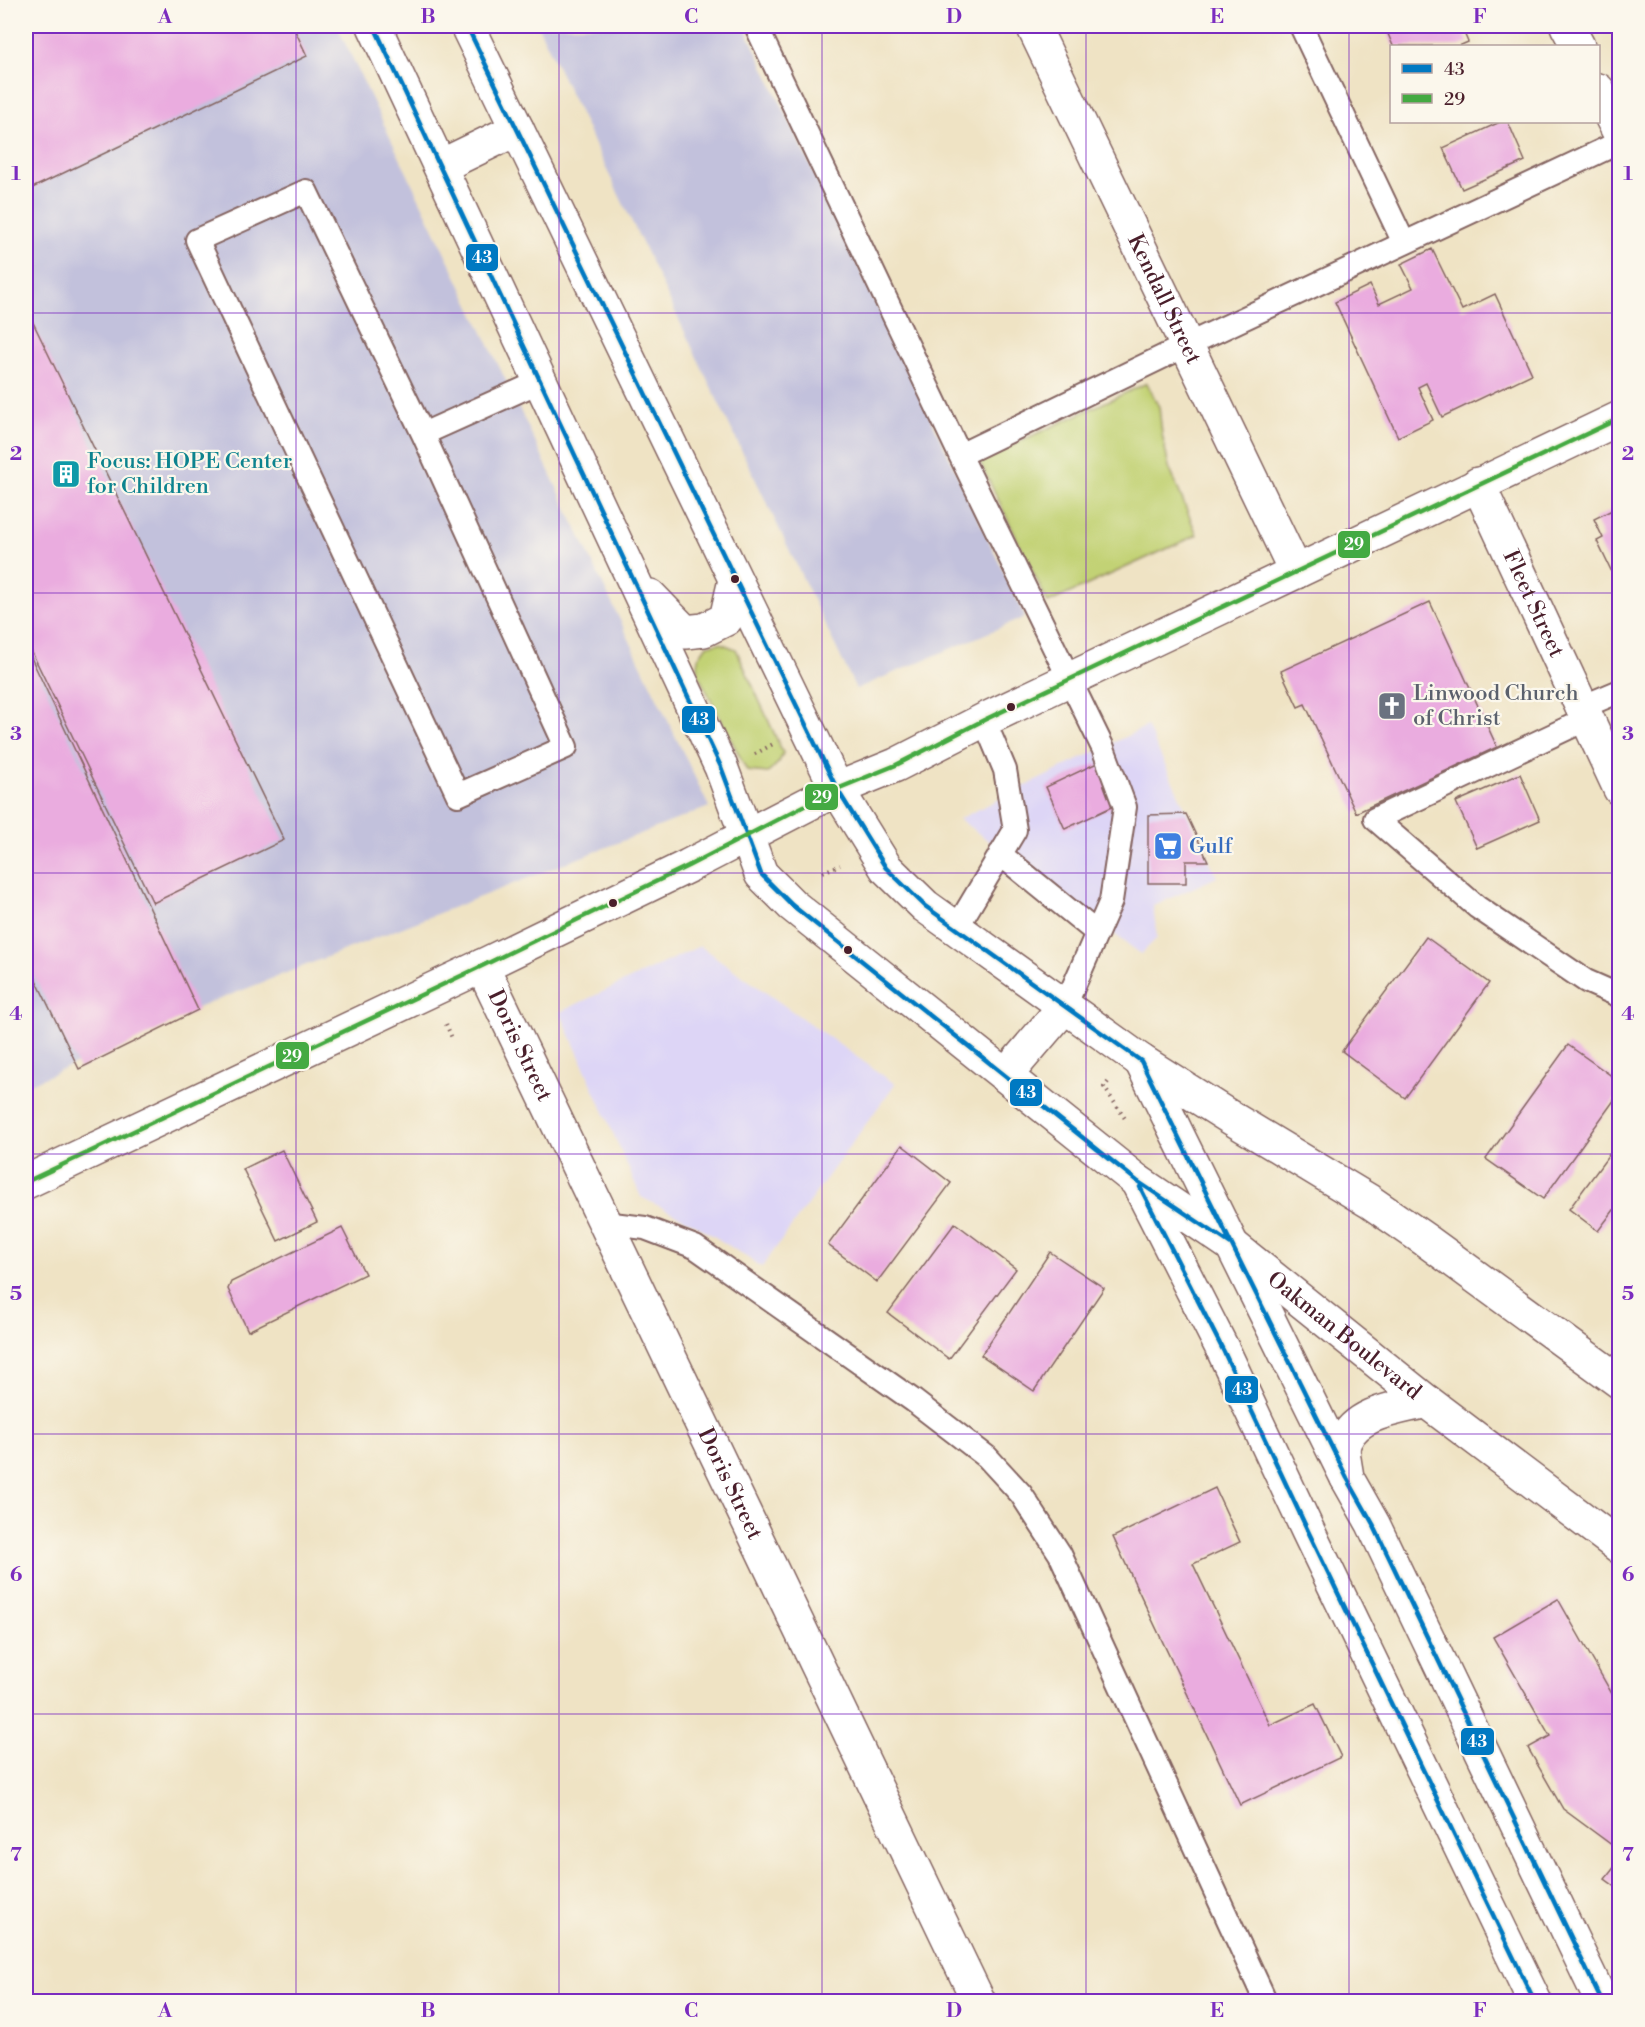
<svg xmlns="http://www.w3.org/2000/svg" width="1645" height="2027" font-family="'Libre Bodoni',serif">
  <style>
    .built { fill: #ddd5f6 }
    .industrial { fill: #c2c1dc }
    .green { fill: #c2d274; stroke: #867850; stroke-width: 1.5 }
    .building { fill: #eaacdf }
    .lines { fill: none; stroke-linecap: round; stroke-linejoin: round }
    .lane-casing { stroke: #846461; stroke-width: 26 }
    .street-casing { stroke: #846461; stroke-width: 36 }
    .secondary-casing { stroke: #846461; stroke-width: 36 }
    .path { stroke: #846461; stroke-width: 4; stroke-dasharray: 1.5 4.5; stroke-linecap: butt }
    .lane { stroke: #fff; stroke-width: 22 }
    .street { stroke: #fff; stroke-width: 33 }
    .secondary { stroke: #fff; stroke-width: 33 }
    .bus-1-casing { stroke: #fbf7ec; stroke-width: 9 }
    .bus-2-casing { stroke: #fbf7ec; stroke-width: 9 }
    .bus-1 { stroke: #0079c2; stroke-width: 4.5 }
    .bus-2 { stroke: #44aa42; stroke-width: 4.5 }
    .grid { fill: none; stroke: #7b2cbf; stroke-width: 1.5; stroke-opacity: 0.55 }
    .bus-dot { fill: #4a1f2b; stroke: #fbf7ec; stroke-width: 2 }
    .labels { text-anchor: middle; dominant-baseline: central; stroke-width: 4.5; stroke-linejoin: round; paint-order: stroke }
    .street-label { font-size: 22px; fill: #4a1f2b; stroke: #fbf7ec }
    .culture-label { font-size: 22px; fill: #0d838f; stroke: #fbf7ec; text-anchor: start }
    .worship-label { font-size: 22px; fill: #5b616d; stroke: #fbf7ec; text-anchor: start }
    .shop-label { font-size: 22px; fill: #366cbe; stroke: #fbf7ec; text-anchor: start }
    .line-badge { stroke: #fbf7ec; stroke-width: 2 }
    .badge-label { font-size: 16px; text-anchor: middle; font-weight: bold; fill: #fff }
    .neatline { fill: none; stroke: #7b2cbf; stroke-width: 2 }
    .grid-label { font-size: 20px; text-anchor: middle; font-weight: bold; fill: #7b2cbf }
  </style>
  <rect width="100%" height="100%" fill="#fbf7ec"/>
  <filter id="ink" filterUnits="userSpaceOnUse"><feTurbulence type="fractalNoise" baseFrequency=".0167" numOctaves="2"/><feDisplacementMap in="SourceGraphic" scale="12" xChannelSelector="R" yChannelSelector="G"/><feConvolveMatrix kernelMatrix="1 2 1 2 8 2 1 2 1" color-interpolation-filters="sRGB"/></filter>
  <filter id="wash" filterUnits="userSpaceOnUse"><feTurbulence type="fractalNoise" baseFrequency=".008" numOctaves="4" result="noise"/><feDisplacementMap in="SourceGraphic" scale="24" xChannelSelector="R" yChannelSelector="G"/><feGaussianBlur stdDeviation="1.35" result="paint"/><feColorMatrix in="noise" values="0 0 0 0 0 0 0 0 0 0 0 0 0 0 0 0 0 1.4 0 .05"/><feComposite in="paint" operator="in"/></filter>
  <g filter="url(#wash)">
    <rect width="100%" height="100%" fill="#efe3c4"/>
    <path class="built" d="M1147 726 1217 877 1153 906 1157 938 1141 954 959 819Z
      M700 946 895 1084 762 1267 695 1224 641 1197 560 1012Z"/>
    <path class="industrial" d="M26 26H337L709 807 202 1006 26 1086Z
      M538 26H744L1025 617 856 689Z"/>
    <path class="green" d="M1147 383 1159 407 1162 434 1169 467 1197 535 1048 603 979 460Z
      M720 643 736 649 783 753 779 762 768 773 747 771 698 674V658L707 645Z"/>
    <g id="blocks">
      <path class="building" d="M26 26H293L307 56 26 191Z
        M1394 26H1461L1468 42 1459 46H1393L1386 29Z
        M1500 122H1508L1525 161 1462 189 1443 148Z
        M1432 249 1462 310 1495 294 1532 374 1442 417 1426 383 1418 387 1433 420 1398 437 1335 302 1370 285 1379 304 1413 288 1401 264Z
        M26 308 284 840 153 903 26 640Z
        M1620 506V589L1597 541 1603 538 1594 519Z
        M1430 602 1497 747 1356 813 1305 704 1298 707 1281 671Z
        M26 647 198 1010 79 1069 26 959Z
        M1097 763 1116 805 1065 829 1046 787Z
        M1520 774 1540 820 1477 848 1456 802Z
        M1186 814 1208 861H1186V883H1148V815Z
        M1426 937 1489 983 1405 1098 1342 1051Z
        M1568 1045 1620 1082V1092L1543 1199 1486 1159Z
        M1620 1140V1202L1598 1231 1569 1209Z
        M902 1145 951 1183 877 1282 828 1245Z
        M282 1150 317 1222 278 1241 243 1169Z
        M955 1223 1016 1269 949 1359 888 1313Z
        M342 1228 365 1274 248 1331 228 1289 231 1282Z
        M1050 1252 1104 1288 1034 1391 981 1355Z
        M1215 1488 1240 1542 1193 1564 1270 1725 1315 1704 1341 1757 1240 1805 1113 1537Z
        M1558 1599 1620 1708V1851L1563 1809 1528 1748 1550 1736 1493 1637Z
        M1620 1860V1890L1605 1879Z"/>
    </g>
  </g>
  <g filter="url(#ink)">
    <use href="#blocks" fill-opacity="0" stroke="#846461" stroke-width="1.5"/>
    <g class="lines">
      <g class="lane-casing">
        <path id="lane" d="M756 26 960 455 1103 748 1125 807 1111 901 1065 1006
          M1301 26 1404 243
          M306 191 423 434 566 747 458 795 197 240Z
          M423 434 541 381
          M960 455 1187 345 1620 142
          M1582 707 1620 691
          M1587 719 1375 819 1477 907 1586 981 1620 996
          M1000 854 1097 933
          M956 929 1015 830 1005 770 984 720
          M605 1223 645 1228 695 1247 914 1401 987 1457 1021 1494 1060 1554 1266 2002"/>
      </g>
      <g class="street-casing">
        <g id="street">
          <path id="s1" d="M1033 26 1296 572"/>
          <path d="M1567 26 1578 46"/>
          <path d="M1598 90 1620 134"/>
          <path id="s2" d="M1478 484 1620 789"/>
          <path id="s3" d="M482 966 979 2002"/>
          <path d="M1141 1061 1347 1478 1373 1524 1602 2002"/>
          <path d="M1137 1181 1224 1352 1308 1531 1535 2002"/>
        </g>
      </g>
      <g class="secondary-casing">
        <g id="secondary">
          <path id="s4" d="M374 26 721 767 761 874 792 905 1137 1181 1233 1246 1426 1401 1620 1547"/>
          <path d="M467 26 837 789 886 868 925 906 1141 1061 1228 1116 1369 1201 1424 1239 1620 1382"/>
          <path d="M441 166 517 129"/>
          <path d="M650 596 685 632 704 630 726 619 735 580"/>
          <path d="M1006 1075 1065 1006"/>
          <path d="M26 1182 482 966 688 866 837 789 896 765 984 720 1620 418"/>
          <path d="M1347 1478C1346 1468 1341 1450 1345 1441 1356 1412 1400 1408 1426 1401"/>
        </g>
      </g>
      <path class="path" d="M755 754 775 743
        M823 872 840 865
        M446 1024 452 1038
        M1108 1082 1104 1087 1126 1120"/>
      <use href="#lane" class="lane"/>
      <use href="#street" class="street"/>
      <use href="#secondary" class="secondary"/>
      <g class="bus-1-casing">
        <path id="bus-1" d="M374 26 721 767 761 874 792 905 1137 1181 1231 1244
          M467 26 837 789 886 868 925 906 1141 1061 1347 1478 1373 1524 1602 2002
          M1140 1187 1224 1352 1308 1531 1535 2002"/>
      </g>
      <g class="bus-2-casing">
        <path id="bus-2" d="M26 1182 482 966 688 866 837 789 896 765 984 720 1620 418"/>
      </g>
      <use href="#bus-1" class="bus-1"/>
      <use href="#bus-2" class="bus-2"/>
    </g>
  </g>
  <path class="grid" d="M296 26V2002M559 26V2002M822 26V2002M1086 26V2002M1349 26V2002M26 313H1620M26 593H1620M26 873H1620M26 1154H1620M26 1434H1620M26 1714H1620"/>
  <defs>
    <g id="building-square" transform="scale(1.5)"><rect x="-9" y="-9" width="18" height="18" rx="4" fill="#0f9aa8" stroke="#fbf7ec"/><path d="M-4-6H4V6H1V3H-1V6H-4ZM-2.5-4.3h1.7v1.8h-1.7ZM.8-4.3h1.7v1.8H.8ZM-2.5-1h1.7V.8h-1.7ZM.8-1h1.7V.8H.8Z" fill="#fff"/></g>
    <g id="church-square" transform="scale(1.5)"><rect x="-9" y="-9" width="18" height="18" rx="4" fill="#6b7280" stroke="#fbf7ec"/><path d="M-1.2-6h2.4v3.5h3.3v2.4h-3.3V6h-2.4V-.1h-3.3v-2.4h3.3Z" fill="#fff"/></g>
    <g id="supermarket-square" transform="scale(1.5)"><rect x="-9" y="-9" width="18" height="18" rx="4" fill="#3f7fe0" stroke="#fbf7ec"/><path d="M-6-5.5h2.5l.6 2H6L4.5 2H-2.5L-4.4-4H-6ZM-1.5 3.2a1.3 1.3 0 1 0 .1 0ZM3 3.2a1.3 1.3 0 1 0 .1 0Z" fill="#fff"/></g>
  </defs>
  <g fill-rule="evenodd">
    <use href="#building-square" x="66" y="474"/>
    <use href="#church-square" x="1392" y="706"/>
    <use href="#supermarket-square" x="1168" y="846"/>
  </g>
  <g class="bus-dot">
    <circle cx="735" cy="579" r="5"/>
    <circle cx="1011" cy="707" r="5"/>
    <circle cx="613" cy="903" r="5"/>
    <circle cx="848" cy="950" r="5"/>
  </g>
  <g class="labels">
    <g class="street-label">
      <text stroke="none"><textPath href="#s1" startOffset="303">Kendall Street</textPath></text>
      <text stroke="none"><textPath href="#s2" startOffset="132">Fleet Street</textPath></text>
      <text stroke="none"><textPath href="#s3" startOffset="88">Doris Street</textPath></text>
      <text stroke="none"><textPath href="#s4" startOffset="1677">Oakman Boulevard</textPath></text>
      <text stroke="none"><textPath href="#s3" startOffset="574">Doris Street</textPath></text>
    </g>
    <g class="culture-label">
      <text x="87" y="461">Focus: HOPE Center<tspan x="87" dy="25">for Children</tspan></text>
    </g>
    <g class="worship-label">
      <text x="1413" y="693">Linwood Church<tspan x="1413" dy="25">of Christ</tspan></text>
    </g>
    <g class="shop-label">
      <text x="1189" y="846">Gulf</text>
    </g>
  </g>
  <g class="line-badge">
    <rect x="465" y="243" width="34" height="29" rx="6" fill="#0079c2"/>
    <rect x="1337" y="530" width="34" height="29" rx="6" fill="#44aa42"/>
    <rect x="681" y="705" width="35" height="29" rx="6" fill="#0079c2"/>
    <rect x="804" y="783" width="35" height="28" rx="6" fill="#44aa42"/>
    <rect x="275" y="1041" width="35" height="29" rx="6" fill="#44aa42"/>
    <rect x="1009" y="1078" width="34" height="29" rx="6" fill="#0079c2"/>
    <rect x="1224" y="1375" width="35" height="29" rx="6" fill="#0079c2"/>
    <rect x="1460" y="1727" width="35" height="29" rx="6" fill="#0079c2"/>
  </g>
  <g class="badge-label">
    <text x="482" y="263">43</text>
    <text x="1354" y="550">29</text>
    <text x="699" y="725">43</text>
    <text x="822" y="803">29</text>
    <text x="292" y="1062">29</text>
    <text x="1026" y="1098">43</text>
    <text x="1242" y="1395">43</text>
    <text x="1477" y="1747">43</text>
  </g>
  <rect width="1645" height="2027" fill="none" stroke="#fbf7ec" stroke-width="66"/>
  <rect x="1390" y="45" width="210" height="78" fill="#fbf7ec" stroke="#b4a19f" stroke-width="1.5"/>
  <rect x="1402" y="64" width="30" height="9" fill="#0079c2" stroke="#b4a19f" stroke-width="1.5"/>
  <text x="1444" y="75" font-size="18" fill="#4a1f2b">43</text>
  <rect x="1402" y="94" width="30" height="9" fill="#44aa42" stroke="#b4a19f" stroke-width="1.5"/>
  <text x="1444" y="105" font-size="18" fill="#4a1f2b">29</text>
  <rect x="33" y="33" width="1579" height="1961" class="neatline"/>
  <g class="grid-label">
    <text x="165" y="23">A</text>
    <text x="428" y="23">B</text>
    <text x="691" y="23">C</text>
    <text x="954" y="23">D</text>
    <text x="1217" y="23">E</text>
    <text x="1480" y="23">F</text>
    <text x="16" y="180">1</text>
    <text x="1628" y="180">1</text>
    <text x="16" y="460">2</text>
    <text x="1628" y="460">2</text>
    <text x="16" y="740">3</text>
    <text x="1628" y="740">3</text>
    <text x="16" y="1020">4</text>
    <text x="1628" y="1020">4</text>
    <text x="16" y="1300">5</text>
    <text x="1628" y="1300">5</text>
    <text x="16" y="1581">6</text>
    <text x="1628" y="1581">6</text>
    <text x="16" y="1861">7</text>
    <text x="1628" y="1861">7</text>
    <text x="165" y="2017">A</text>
    <text x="428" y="2017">B</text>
    <text x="691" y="2017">C</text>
    <text x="954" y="2017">D</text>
    <text x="1217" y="2017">E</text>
    <text x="1480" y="2017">F</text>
  </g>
</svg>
